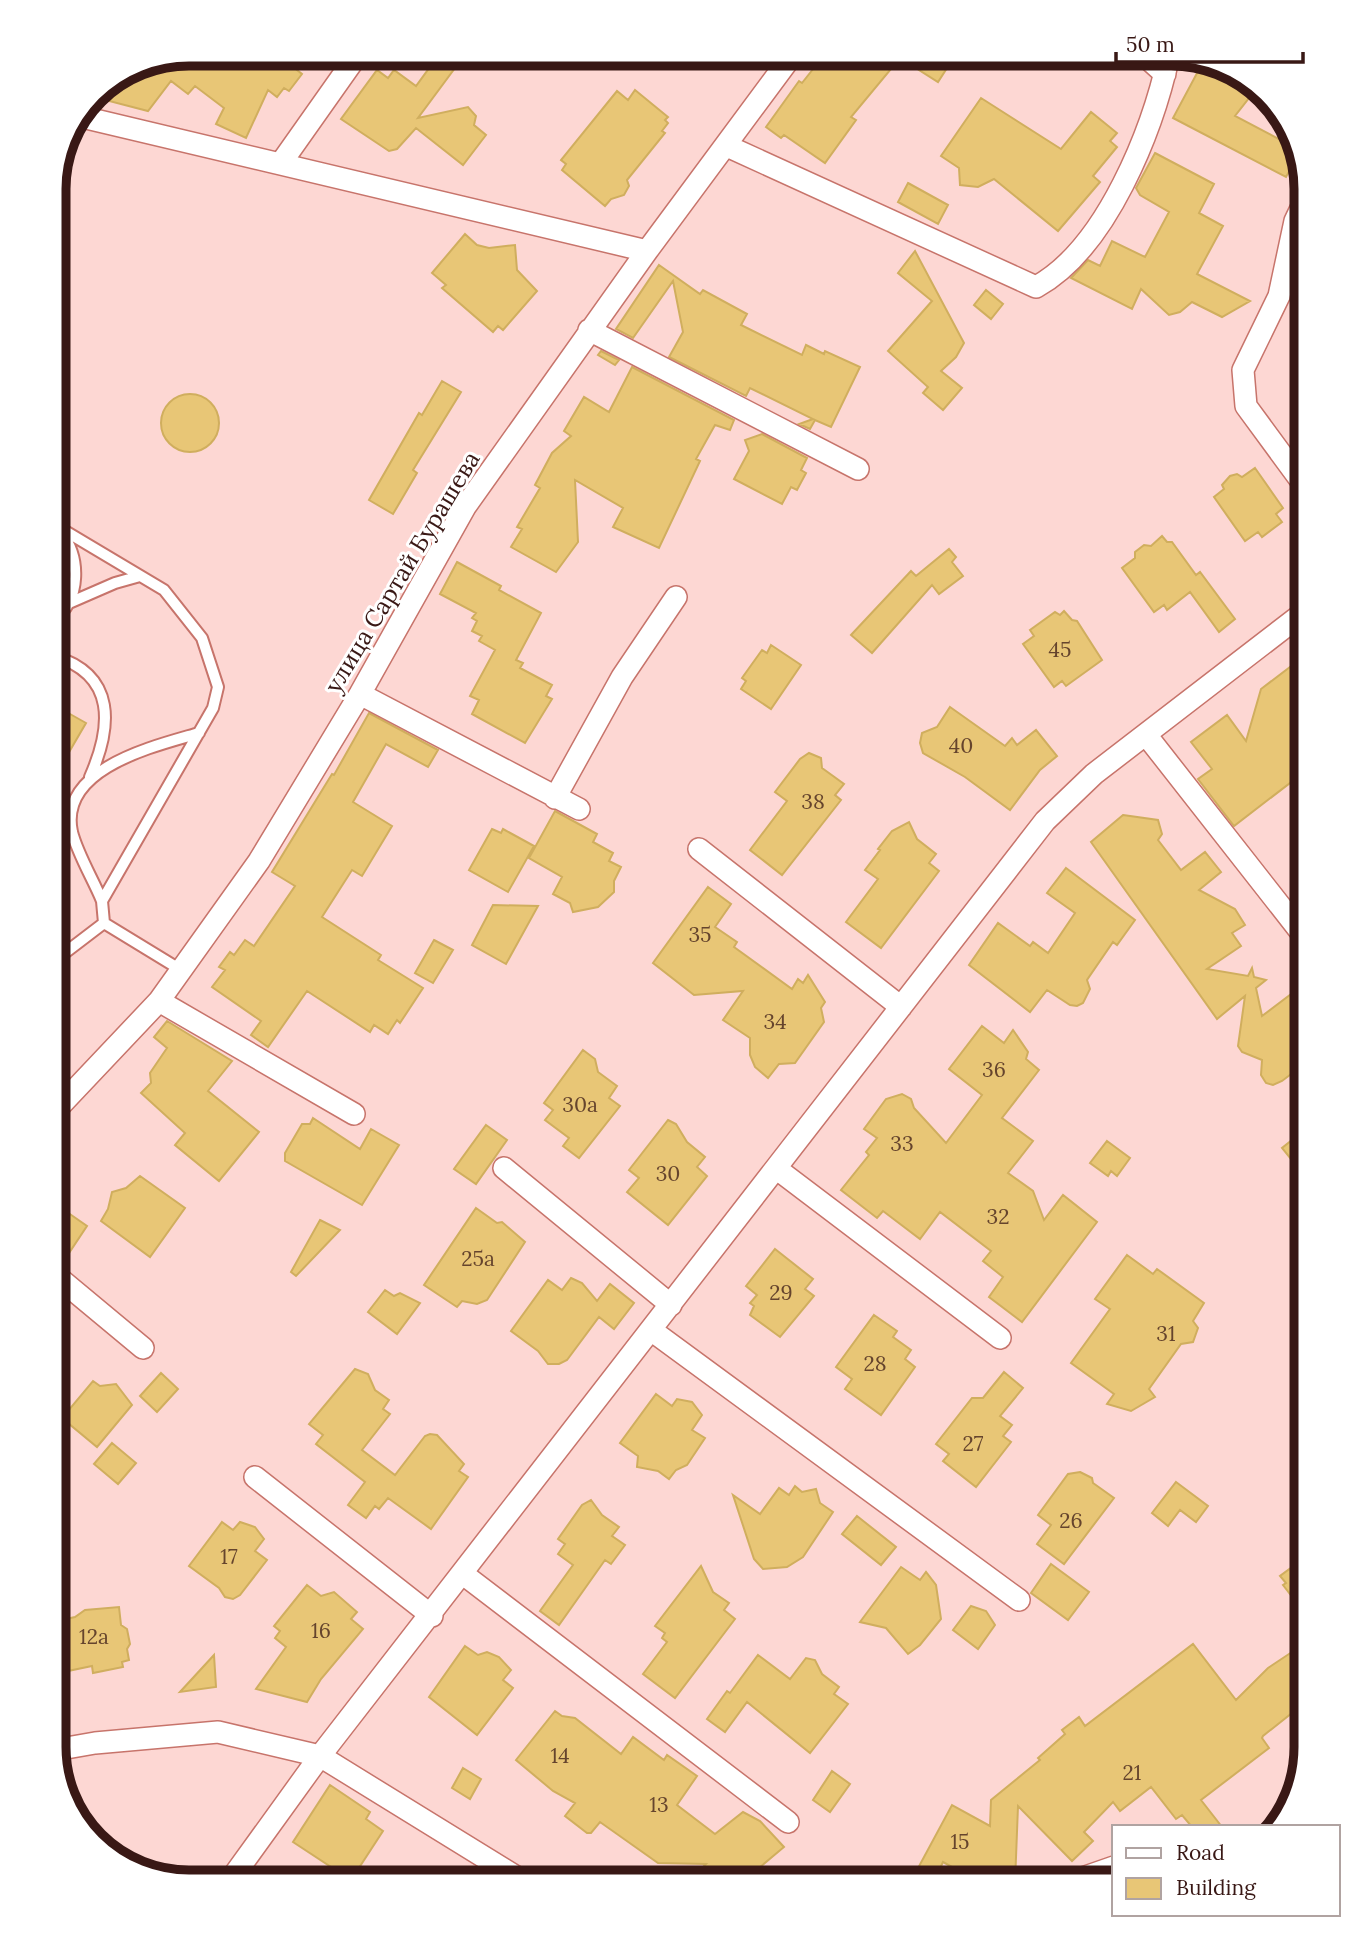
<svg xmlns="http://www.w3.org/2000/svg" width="1361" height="1937" font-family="Lora,serif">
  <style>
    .building { fill: #e8c676; stroke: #d0ae5e; stroke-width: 2 }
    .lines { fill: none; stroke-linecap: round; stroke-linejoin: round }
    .lane-casing { stroke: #c7746b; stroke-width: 14 }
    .street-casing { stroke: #c7746b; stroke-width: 24 }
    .lane { stroke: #fff; stroke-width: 10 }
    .street { stroke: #fff; stroke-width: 21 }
    .labels { text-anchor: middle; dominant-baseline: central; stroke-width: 6; stroke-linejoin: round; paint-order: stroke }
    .number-label { font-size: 21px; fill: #65442d }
    .street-label { font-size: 24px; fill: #391815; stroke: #fff }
    .rim { fill: none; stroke: #391815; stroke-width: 9 }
  </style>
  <rect width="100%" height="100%" fill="#fdd7d3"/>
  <path class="building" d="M189 54H309L297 70 302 74 289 91 284 88 277 97 268 90 246 138 216 124 224 108 195 86 188 94 171 81 148 111 109 101 127 78Z
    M825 54H956L938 82 900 58 851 117 856 120 825 163 784 135 781 138 766 127 799 81 802 83Z
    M438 56 455 68 418 118 468 107 476 116 474 125 486 135 463 165 416 128 397 149 389 151 341 119 377 70 388 78 394 70 416 86Z
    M1203 62 1240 73 1256 89 1235 116 1296 148 1298 155 1286 177 1173 118Z
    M635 90 668 117 665 120 668 123 662 131 665 133 627 180 629 186 624 195 611 199 605 206 562 170 566 164 561 160 617 91 628 100Z
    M981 98 1061 149 1091 112 1117 133 1110 141 1117 147 1093 176 1100 182 1058 231 994 179 978 187 960 185 959 168 941 156Z
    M1155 153 1214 184 1199 213 1223 226 1197 274 1250 301 1222 317 1192 302 1180 312 1169 315 1141 289 1132 309 1071 278 1088 260 1100 266 1112 241 1145 257 1169 212 1140 195 1136 188Z
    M908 183 948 205 938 224 898 202Z
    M465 234 477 245 489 248 515 245 517 270 537 291 503 330 498 326 493 332 442 288 446 285 432 273Z
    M915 251 964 343 956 357 941 371 962 388 943 410 923 393 928 387 888 351 932 301 898 273Z
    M659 265 700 294 703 290 747 314 741 325 802 355 806 345 824 354 825 351 860 367 831 427 815 420 810 429 799 424 813 419 750 388 746 396 669 357 683 332 673 281 633 338 616 329Z
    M986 290 1003 304 991 319 974 305Z
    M601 351 619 360 615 365 598 355Z
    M632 367 734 420 730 430 715 425 696 459 700 461 659 548 613 527 623 508 575 480 578 542 556 572 511 547 522 529 517 527 540 488 535 485 552 453 571 436 564 431 584 397 609 412Z
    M442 381 461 392 413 470 417 473 393 514 369 500 419 413 422 415Z
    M161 423a29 29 0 1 1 58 0a29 29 0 1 1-58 0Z
    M762 434 807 458 801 470 806 473 797 490 791 487 782 504 734 479 749 451 745 440Z
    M1255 468 1283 508 1276 514 1282 522 1262 537 1258 532 1245 541 1214 497 1224 489 1222 485 1230 476 1237 474 1242 477Z
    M1162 536 1167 542H1172L1196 575 1200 572 1235 619 1219 632 1190 592 1167 610 1164 605 1154 612 1122 568 1135 558V552L1144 545 1151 546Z
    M949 549 956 557 952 562 963 576 939 594 932 585 872 653 851 635 911 571 916 576Z
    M457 562 501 586 499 590 541 613 516 660 523 663 520 668 552 685 546 696 552 699 525 743 472 714 479 700 470 696 495 650 479 641 482 636 472 631 477 621 472 618 476 613 440 594Z
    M1064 611 1072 620 1077 621 1102 660 1066 686 1062 681 1054 687 1023 644 1034 636 1030 630 1055 612 1060 615Z
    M771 645 801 665 771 709 741 689 746 681 742 678 762 650 767 653Z
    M1307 654V770L1234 826 1198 779 1212 769 1191 742 1227 715 1246 741 1261 689Z
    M54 705 86 723 54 778Z
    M950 707 1005 746 1012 738 1017 745 1036 730 1057 756 1040 770 1010 810 965 777 923 753 920 743 922 733 937 727Z
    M369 713 438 750 428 767 386 744 353 802 392 826 362 876 352 870 322 917 381 955 378 960 423 988 400 1023 397 1020 388 1034 374 1025 370 1032 307 991 268 1047 251 1035 261 1021 212 987 225 970 219 967 230 952 234 955 245 940 254 946 295 886 272 872 332 774 334 775Z
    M809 753 821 758 822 768 844 784 835 795 841 800 782 875 750 850 787 801 775 792 800 759Z
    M555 811 597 834 593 842 613 853 609 861 621 867 614 881V892L598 907 573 912 570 903 553 894 562 877 529 858Z
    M1123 815 1158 820 1162 834 1158 840 1181 870 1205 852 1221 872 1199 890 1235 909 1245 925 1232 933 1241 946 1207 969 1248 976 1252 968 1254 977 1266 980 1256 988 1262 1016 1307 982V1062L1282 1081 1273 1085 1266 1083 1261 1075 1262 1060 1242 1052 1238 1046 1245 996 1217 1019 1091 842Z
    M909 822 917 839 936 854 929 863 939 871 881 948 846 922 878 879 865 870 880 850 878 849 892 831Z
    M492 829 501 833 503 829 534 846 508 892 469 870Z
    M1066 868 1135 920 1117 945 1113 942 1087 980 1090 989 1083 1003 1077 1006 1070 1005 1047 990 1030 1012 969 965 998 923 1030 946 1033 942 1048 953 1075 913 1047 893Z
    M708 887 731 904 715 927 737 942 734 947 792 989 798 979 803 983 808 975 825 1002 821 1008 824 1022 795 1063 779 1064 768 1078 755 1067 750 1055V1038L723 1020 743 991 694 995 653 963Z
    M493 905 538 906 506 964 472 945Z
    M434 940 453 950 433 983 415 973Z
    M167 1021 232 1061 208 1091 259 1132 219 1181 175 1145 185 1133 141 1093 151 1083 150 1073 167 1048 154 1037Z
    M982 1026 1004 1043 1013 1030 1028 1052 1026 1059 1039 1070 1002 1118 1033 1141 1008 1173 1033 1191 1044 1220 1063 1195 1097 1222 1022 1322 989 1297 1003 1277 983 1261 991 1251 940 1212 920 1239 883 1211 877 1218 841 1190 869 1155 866 1152 877 1138 864 1129 886 1099 902 1094 911 1099 914 1108 946 1143 982 1095 949 1069Z
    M583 1050 595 1059 598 1072 617 1086 609 1098 620 1106 579 1158 563 1146 569 1138 545 1120 553 1110 544 1103Z
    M313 1118 360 1149 371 1129 399 1145 362 1205 285 1161V1153L302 1124H310Z
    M668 1120 676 1124 687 1142 705 1157 697 1167 707 1176 668 1225 627 1192 639 1178 629 1170Z
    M486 1125 507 1140 476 1184 454 1169Z
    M1307 1128V1179L1282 1148Z
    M1107 1141 1130 1158 1117 1176 1111 1171 1108 1176 1090 1163Z
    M140 1176 185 1208 150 1257 101 1221 108 1209 112 1192 126 1188Z
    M54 1203 87 1226 69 1253 54 1243Z
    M476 1208 497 1223 502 1222 525 1242 487 1300 477 1304 462 1301 457 1307 424 1285Z
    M320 1220 340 1230 296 1276 291 1272Z
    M775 1249 813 1279 805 1289 814 1296 780 1337 750 1315 754 1306 750 1303 757 1295 746 1286Z
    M1127 1255 1153 1274 1157 1269 1204 1303 1193 1321 1198 1328 1193 1342 1181 1344 1149 1389 1155 1397 1131 1411 1107 1404 1114 1394 1071 1363 1110 1309 1095 1299Z
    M571 1278 582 1283 597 1301 610 1284 634 1303 614 1329 599 1317 567 1360 559 1364H548L538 1351 511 1331 548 1280 562 1290Z
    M385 1290 394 1296 400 1293 420 1303 397 1334 368 1312Z
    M874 1315 897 1331 893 1337 911 1350 905 1359 915 1367 881 1415 845 1389 852 1379 836 1367Z
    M355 1369 368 1374 375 1390 389 1400 383 1409 390 1414 362 1450 395 1475 425 1436 430 1434 437 1435 464 1464 459 1471 468 1477 431 1529 388 1498 379 1509 375 1506 366 1518 348 1505 365 1482 316 1444 323 1435 309 1424Z
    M1004 1372 1023 1388 1000 1416 1012 1425 1003 1436 1011 1442 976 1487 943 1461 949 1454 936 1444 972 1398H983Z
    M161 1373 178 1389 157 1412 140 1396Z
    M93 1381 100 1386 116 1384 132 1405 97 1447 62 1418Z
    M656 1394 672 1406 677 1399 692 1402 702 1415 692 1430 705 1438 687 1465 676 1470 669 1479 658 1471 637 1467 638 1456 620 1443Z
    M112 1443 136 1463 118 1484 94 1464Z
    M1080 1472 1092 1478 1093 1483 1114 1498 1064 1564 1037 1544 1051 1525 1038 1515 1068 1474Z
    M1176 1482 1208 1506 1196 1522 1180 1510 1168 1526 1152 1513Z
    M795 1486 802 1492 816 1489 820 1503 833 1512 803 1557 787 1567 763 1569 754 1559 733 1495 760 1514 779 1488 789 1495Z
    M591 1500 602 1515 619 1527 612 1536 625 1545 611 1564 605 1560 559 1625 540 1611 573 1565 558 1554 565 1544 558 1539 582 1505Z
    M857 1516 896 1547 881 1565 842 1534Z
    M222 1522 233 1530 240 1522 255 1527 264 1539 255 1551 267 1560 240 1595 233 1599 225 1597 219 1588 189 1566Z
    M1307 1556V1616L1283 1585 1286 1583 1280 1576Z
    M1051 1564 1089 1592 1068 1620 1031 1593Z
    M701 1566 713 1592 729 1603 724 1610 735 1619 675 1698 643 1674 667 1642 662 1638 665 1633 655 1626Z
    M901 1567 920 1580 926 1572 936 1585 941 1619 920 1645 908 1654 886 1628 860 1622Z
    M307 1585 321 1596 334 1592 357 1612 351 1619 363 1629 321 1679 307 1702 256 1689 286 1647 275 1638 280 1631 274 1626Z
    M971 1606 986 1611 995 1625 978 1649 953 1630Z
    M119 1607 121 1625 127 1629 130 1644 127 1649 129 1660 122 1662 123 1667 93 1673 92 1666 68 1671 57 1621 75 1617 85 1610Z
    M1307 1642V1701L1263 1736 1262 1738 1269 1748 1201 1800 1222 1827H1192L1182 1815 1176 1819 1151 1787 1120 1811 1113 1802 1084 1832 1093 1841 1072 1861 1018 1806 1015 1883H981L943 1862 933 1883H910L952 1805 990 1826 991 1800 1040 1760 1038 1758 1065 1734 1062 1730 1079 1717 1085 1726 1193 1644 1236 1700 1268 1668Z
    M465 1646 478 1655 487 1652 499 1657 511 1670 503 1680 513 1688 477 1735 429 1697Z
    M214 1655 216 1687 180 1692Z
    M758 1655 790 1679 806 1658 815 1660 822 1674 839 1687 834 1694 848 1704 810 1753 747 1702 725 1732 707 1719 727 1691 730 1693Z
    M555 1711 562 1716 575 1718 621 1754 633 1737 664 1760 667 1755 697 1776 677 1805 715 1834 743 1812 760 1821 784 1847 741 1883H687L706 1864 658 1863 600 1822 591 1833H587L565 1816 575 1803 553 1791 516 1760Z
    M463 1768 481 1779 470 1799 452 1788Z
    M832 1771 850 1784 830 1812 813 1800Z
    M330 1785 370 1812 366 1819 383 1831 351 1880 293 1842Z"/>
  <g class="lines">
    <g class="lane-casing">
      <path id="lane" d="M55 525 164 590 202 638 218 687 213 708 102 901 104 923 181 970
        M69 603 115 583 140 576
        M54 621C81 598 81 558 61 532
        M54 656C117 675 112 727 90 777
        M102 901C93 879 78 855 72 832 58 768 155 746 199 733
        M54 955 66 952 104 923"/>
    </g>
    <g class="street-casing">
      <path id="street" d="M1144 55 1165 74
        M82 111 101 88
        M78 116 647 251
        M727 146 1036 287C1107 248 1153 129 1169 55
        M281 163 358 54
        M589 330 858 469
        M1307 489 1246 406 1243 370 1279 296 1295 221 1307 196
        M360 694 579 809
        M1147 736 1307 940
        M555 798 622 677 676 597
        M699 849 901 1007
        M159 1001 354 1114
        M54 1112 159 1001 259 861 360 694 465 507 647 251 793 54
        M504 1168 671 1305
        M777 1169 1000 1338
        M54 1274 143 1348
        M651 1330 1019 1600
        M255 1477 432 1616
        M463 1574 788 1822
        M55 1750 95 1743 218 1732 320 1756 526 1883
        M1276 1827 1278 1826
        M229 1882 320 1756 1045 821 1094 774 1307 610
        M1068 1883 1114 1867"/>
    </g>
    <use href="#lane" class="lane"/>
    <use href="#street" class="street"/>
  </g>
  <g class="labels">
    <g class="number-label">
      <text x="1060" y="649">45</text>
      <text x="961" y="745">40</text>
      <text x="813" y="801">38</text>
      <text x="700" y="934">35</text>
      <text x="775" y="1021">34</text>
      <text x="994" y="1069">36</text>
      <text x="580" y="1104">30а</text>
      <text x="902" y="1143">33</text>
      <text x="668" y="1173">30</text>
      <text x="998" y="1216">32</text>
      <text x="478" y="1258">25а</text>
      <text x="781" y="1292">29</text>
      <text x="1166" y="1333">31</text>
      <text x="875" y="1363">28</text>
      <text x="973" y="1443">27</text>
      <text x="1071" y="1520">26</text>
      <text x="229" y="1556">17</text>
      <text x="321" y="1630">16</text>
      <text x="94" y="1636">12а</text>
      <text x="560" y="1755">14</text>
      <text x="1132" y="1772">21</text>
      <text x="659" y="1804">13</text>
      <text x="960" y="1841">15</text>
    </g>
    <g class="street-label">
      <text transform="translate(402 572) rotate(-59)">улица Сартай Бурашева</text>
    </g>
  </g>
  <path d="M0 0H1361V1937H0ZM189 66H1171A123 123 0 0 1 1294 189V1747A123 123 0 0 1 1171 1870H189A123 123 0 0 1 66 1747V189A123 123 0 0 1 189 66Z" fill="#fff" fill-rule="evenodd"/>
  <path class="rim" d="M189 66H1171A123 123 0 0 1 1294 189V1747A123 123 0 0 1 1171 1870H189A123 123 0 0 1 66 1747V189A123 123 0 0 1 189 66Z"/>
  <rect x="1112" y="1825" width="228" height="91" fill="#ffffff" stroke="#b0a3a1" stroke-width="2"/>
  <rect x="1126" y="1848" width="35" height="10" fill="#ffffff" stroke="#b0a3a1" stroke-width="2"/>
  <text x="1176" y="1860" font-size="21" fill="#391815">Road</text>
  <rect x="1126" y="1878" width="35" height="21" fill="#e8c676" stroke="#b0a3a1" stroke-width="2"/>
  <text x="1176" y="1895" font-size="21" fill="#391815">Building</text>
  <path d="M1116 52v10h187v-10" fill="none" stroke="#391815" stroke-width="3.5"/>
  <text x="1126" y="52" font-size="21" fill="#391815" stroke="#ffffff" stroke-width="5" paint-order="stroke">50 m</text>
</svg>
